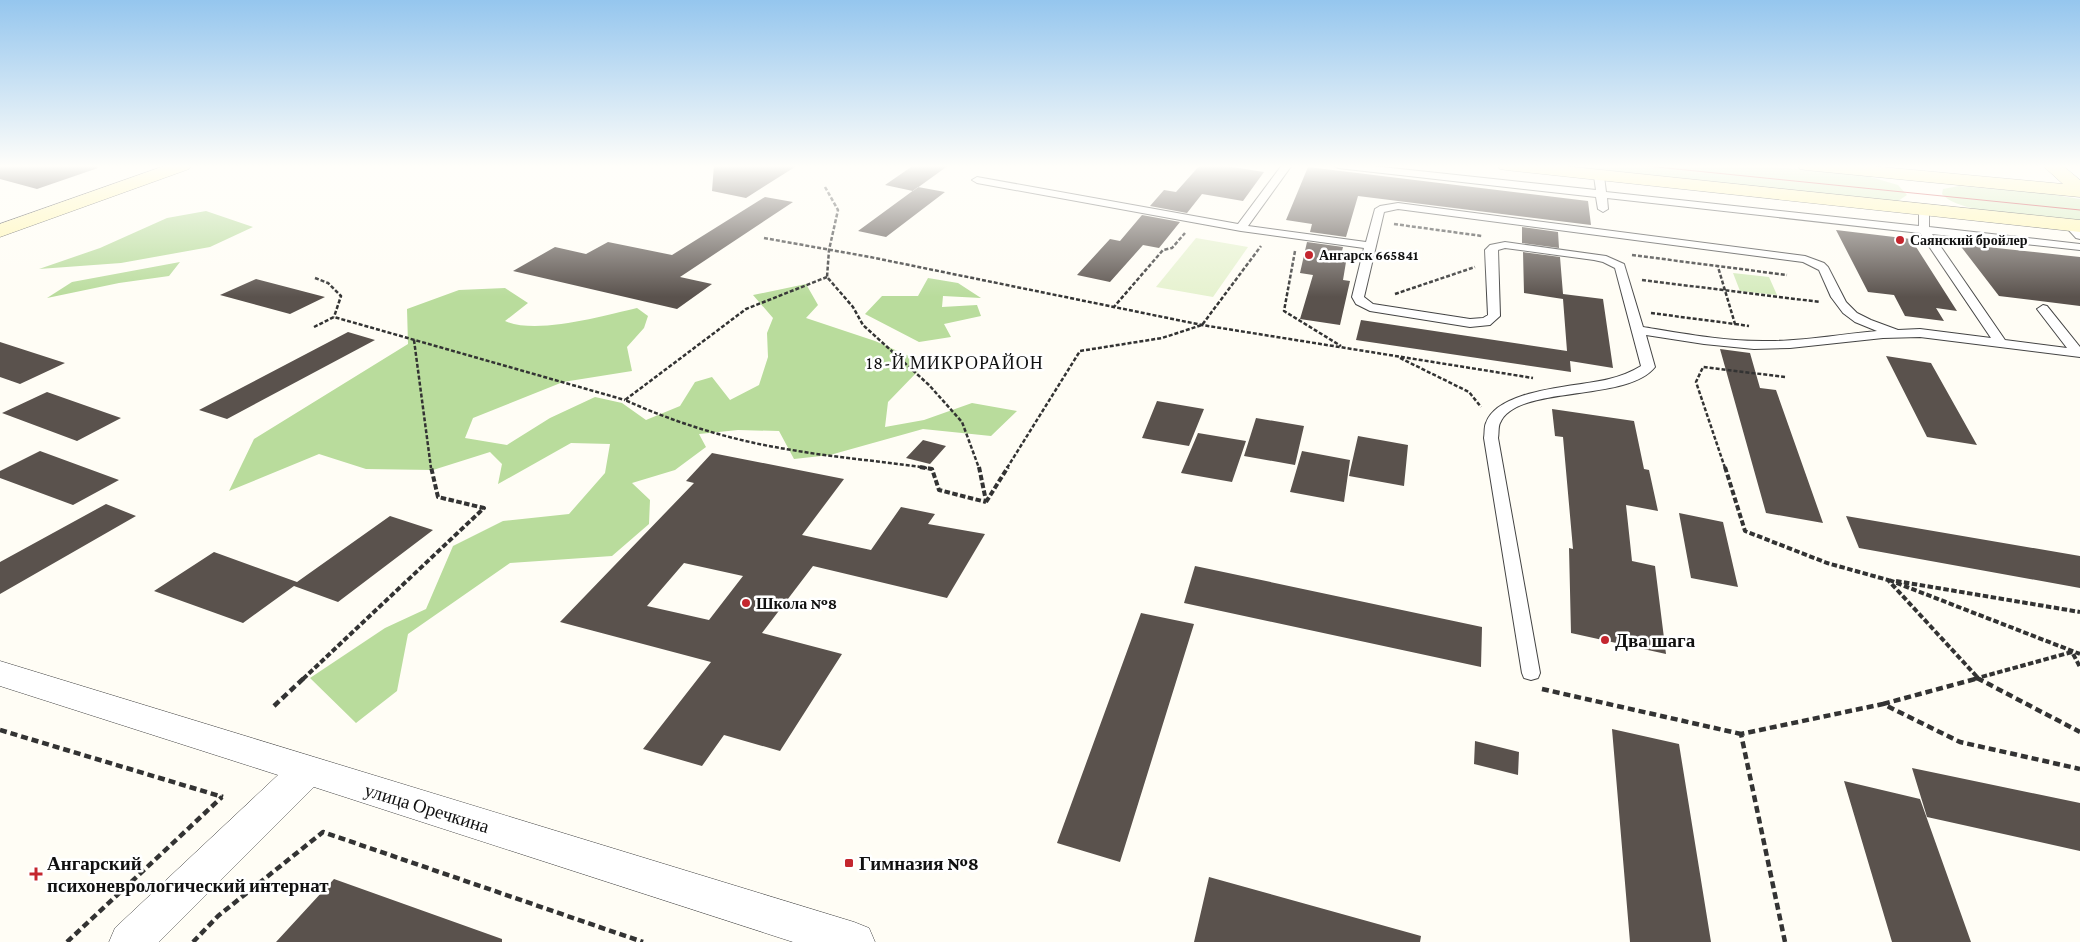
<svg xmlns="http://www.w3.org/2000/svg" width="2080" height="942" font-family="'Crimson Pro',serif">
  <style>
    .green { fill: #d5ebbd }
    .forest { fill: #b9dc9c }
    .pitch { fill: #e6f2cf }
    .building { fill: #5a524d; fill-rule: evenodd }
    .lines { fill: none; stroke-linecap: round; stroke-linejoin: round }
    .lane-casing { stroke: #444; stroke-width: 2 }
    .street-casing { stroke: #444; stroke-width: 1 }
    .secondary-casing { stroke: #333; stroke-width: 1 }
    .path-far2 { stroke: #333; stroke-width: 2.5; stroke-dasharray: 4 2; stroke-linecap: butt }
    .path-far1 { stroke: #333; stroke-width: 4; stroke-dasharray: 5.5 2.5; stroke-linecap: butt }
    .path { stroke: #333; stroke-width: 4.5; stroke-dasharray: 7 4; stroke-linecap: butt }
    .lane { fill: #fff; fill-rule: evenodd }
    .street { fill: #fff; fill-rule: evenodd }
    .secondary { fill: #fff6b0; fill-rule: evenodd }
    .tram { stroke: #c4262e; stroke-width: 1 }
    .poi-dot { fill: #c4262e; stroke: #fff; stroke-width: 2 }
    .labels { text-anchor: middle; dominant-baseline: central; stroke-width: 5; stroke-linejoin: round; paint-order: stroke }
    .far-poi-label { font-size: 14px; font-weight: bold; fill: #111; stroke: #fff; text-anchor: start }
    .poi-label { font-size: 16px; font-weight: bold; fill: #111; stroke: #fff; text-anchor: start }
    .neighbourhood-label { font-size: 18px; letter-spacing: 1px; fill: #111; stroke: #fff }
    .near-poi-label { font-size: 19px; font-weight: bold; fill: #111; stroke: #fff; text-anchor: start }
    .near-street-label { font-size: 19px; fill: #111; stroke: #fff }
  </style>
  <rect width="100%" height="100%" fill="#fffdf5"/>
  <path class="green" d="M1554 165H1755L1867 176 1898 185 1907 195 1895 203Z
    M1959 186 2042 193 2080 199V220C2051 217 1960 216 1942 194L1943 189Z
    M1733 273 1769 277 1777 295 1740 291Z"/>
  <path class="forest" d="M206 211 253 227 210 247 121 263 39 269 100 248 167 218Z
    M180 262 169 276 119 283 47 298 72 282Z
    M928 278 958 283 981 298 943 296 942 307 977 305 981 316 944 324 951 337 919 342 865 314 882 296H918Z
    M806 284 818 305 806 318 875 341 911 357 919 370 888 402 885 427 924 420 972 403 1017 411 991 436 923 429 830 455 794 459 779 431 738 430 699 434 706 447 675 470 632 483 650 500 649 524 612 556 510 563 408 634 397 691 356 723 310 678 385 628 426 609 453 546 503 521 569 514 605 473 610 444 571 443 498 484 502 464 490 452 433 470 366 469 319 454 229 491 254 439 408 344 407 309 459 290 505 288 528 303 505 321C536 335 603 316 637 308L648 316 644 328 627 347 632 371 563 382 473 418 465 438 507 445 550 418 595 397 622 403 646 420 680 406 695 382 712 377 730 400 759 385 768 357 767 333 773 318 753 295Z"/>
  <path class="pitch" d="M1196 238 1248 247 1213 297 1156 287Z"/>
  <path class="building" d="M0 165H97L98 168 37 189 0 179Z
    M714 165H798L746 198 712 191Z
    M914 165H949L913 191 885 185Z
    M1200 165H1220L1264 172 1243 201 1202 194 1187 213 1150 206 1164 190 1176 192Z
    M1308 167 1588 201 1591 225 1358 196 1346 237 1310 232 1312 224 1286 220Z
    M918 187 945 192 886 237 858 231Z
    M765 197 793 202 680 277 712 284 677 309 513 271 555 247 586 254 608 242 672 255Z
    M1142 215 1180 222 1159 248 1143 245 1110 282 1077 275 1110 239 1120 241Z
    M1522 227 1558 232 1559 248 1522 243Z
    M1836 230 1911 239 1957 311 1936 308 1944 321 1905 316 1894 295 1868 292Z
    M1307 242 1343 247 1341 255 1347 256 1343 280 1350 281 1340 325 1300 319 1313 275 1300 273Z
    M1959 244 2080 257V306L1999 296Z
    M1523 252 1560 257 1563 294 1603 299 1613 368 1570 361 1571 372 1356 340 1361 320 1567 351 1563 299 1524 293Z
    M256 279 325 297 290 314 220 295Z
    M348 332 375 340 227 419 199 410Z
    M0 342 65 363 20 384 0 377Z
    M1720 349 1750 353 1760 388 1776 390 1823 523 1766 513Z
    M1886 356 1931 363 1977 445 1927 437Z
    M47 392 121 418 77 441 2 413Z
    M1157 401 1204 409 1189 446 1142 438Z
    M1552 409 1634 421 1644 469 1649 470 1658 511 1626 505 1632 561 1655 566 1666 654 1571 633 1569 548 1573 549 1563 437 1555 436Z
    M1256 418 1304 426 1295 465 1244 456Z
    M1198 433 1246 441 1232 482 1181 473Z
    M1358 436 1408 445 1404 486 1349 476Z
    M923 440 946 446 930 464 906 458Z
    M40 451 119 480 73 505 0 478V471Z
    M1302 451 1350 460 1344 502 1290 492Z
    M712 453 844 479 802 535 871 550 901 507 935 514 928 524 985 534 947 598 813 566 762 633 842 654 780 751 724 735 702 766 643 749 711 662 560 622 694 483 686 481ZM684 563 743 576 709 620 647 606Z
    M106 504 136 516 0 594V562Z
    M1679 513 1723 522 1738 587 1691 578Z
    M390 516 433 530 338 602 294 586 243 623 154 591 214 552 297 582Z
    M1846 516 2080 556V588L1859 548Z
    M1195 566 1482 627 1481 667 1184 603Z
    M1141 613 1194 624 1120 862 1057 843Z
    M1612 729 1679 744 1711 942H1630Z
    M1475 741 1519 752 1518 775 1474 764Z
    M1912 768 2080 803V851L1927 817Z
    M1844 781 1920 799 1971 942H1892Z
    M1209 877 1421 936 1420 942H1194Z
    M334 879 502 939V942H276Z"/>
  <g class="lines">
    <g class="lane-casing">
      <path id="lane" d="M1282 165H1292L1248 226 1366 242 1375 209 1380 206 1398 203 1805 256 1824 263 1828 267 1846 302 1857 313 1871 320 1898 330 1920 329 1991 338 1920 233 1607 198 1608 209 1603 212 1598 209 1596 197 1338 168 1333 165H1363L1596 190 1594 176 1599 173 1604 176 1606 192 1919 226V210L1924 207 1929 210V227L2080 244V250L1932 234 2005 340 2067 348 2037 309 2043 305 2047 306 2080 347V357L1920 337 1883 338 1790 348 1754 349 1704 344 1646 335 1655 367C1627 403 1516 384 1500 423 1498 427 1499 433 1498 438L1540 673 1538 678 1531 680 1524 678 1522 673 1484 438C1485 433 1484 427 1486 423 1498 388 1579 387 1609 379 1621 376 1631 372 1641 366L1615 268 1603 262 1594 260 1505 248 1498 250 1500 316 1490 325 1470 327 1370 311 1356 304 1352 297 1364 248 1241 231 977 183 972 180 977 177 1238 224ZM1398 209 1803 262 1819 270 1831 297 1843 313 1855 322 1877 331C1841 334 1806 341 1770 341 1727 342 1685 334 1643 327L1624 264 1606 256 1505 242 1490 245 1485 250 1488 315 1483 318 1470 319 1373 304 1364 297 1384 212Z
        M2069 222 2080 230V239L2076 238 2064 225Z"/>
    </g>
    <g class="street-casing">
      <path id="street" d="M0 661 854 922 869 928 875 942H793L314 787 159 942H109L115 928 278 775 0 686Z"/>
    </g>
    <g class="secondary-casing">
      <path id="secondary" d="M167 165H192L189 169 0 237V224Z
        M1497 165H1554L2080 220V232L1506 170 1500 169Z
        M1797 165H1860L2063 184 2042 165H2062L2080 180V197L1806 170 1800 169Z"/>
    </g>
    <path class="path-far2" d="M825 187 838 210 829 250 827 277 853 307 863 325 929 385 962 422 979 468
      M1394 224 1482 236
      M764 238 870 257 1202 325 1533 378
      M1295 251 1284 311 1341 346
      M1632 255 1787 275
      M827 277 746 309 625 400C678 424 734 441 792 450 837 458 882 461 927 468
      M315 278 328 283 341 296 334 317
      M1642 280 1820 302
      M1395 294 1475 267
      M1113 308 1163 250 1172 248 1185 233
      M1651 313 1735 324 1718 267
      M1735 324 1749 326
      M314 327 334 317 625 400
      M414 340 431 468
      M1400 358 1469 392 1481 407
      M1007 468 1080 351 1162 338 1202 325 1261 246
      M1725 468 1696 382 1703 367 1785 377"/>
    <path class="path-far1" d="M920 467 932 469 939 490 986 502
      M979 467 986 501
      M1725 467 1745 531 1827 563 1888 580 1979 679
      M986 502 1008 467
      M1889 580 2080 654
      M1896 581 2080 612
      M303 679 484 508 438 497 431 467
      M1974 679 2072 652 2080 667"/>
    <path class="path" d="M1977 678 2080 732
      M1542 689 1741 734
      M1883 704 1979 678
      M274 706 304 678
      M0 730 223 797
      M67 942 222 797
      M193 942 218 916 323 832 643 942
      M1785 942 1741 734 1883 704 1960 742 2080 769"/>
    <use href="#lane" class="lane"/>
    <use href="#street" class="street"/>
    <use href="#secondary" class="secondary"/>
    <path class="tram" d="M1637 165 2080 210"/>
  </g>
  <linearGradient id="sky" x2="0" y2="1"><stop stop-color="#95c6ee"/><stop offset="0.56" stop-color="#fffefa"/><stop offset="1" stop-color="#fffefa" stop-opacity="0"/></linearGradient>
  <rect width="2080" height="297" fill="url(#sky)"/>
  <g class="poi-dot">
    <circle cx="1900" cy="240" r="5"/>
    <circle cx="1309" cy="255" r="5"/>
    <circle cx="746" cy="603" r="5"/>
    <circle cx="1605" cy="640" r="5"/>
    <rect x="844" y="858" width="10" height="10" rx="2.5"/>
    <path d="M33.5 866.5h5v5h5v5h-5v5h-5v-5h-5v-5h5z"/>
  </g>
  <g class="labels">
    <g class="far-poi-label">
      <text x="1910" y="240">Саянский бройлер</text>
      <text x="1319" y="255">Ангарск 665841</text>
    </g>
    <g class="poi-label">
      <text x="756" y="603">Школа №8</text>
    </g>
    <g class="neighbourhood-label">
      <text x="955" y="363">18-Й МИКРОРАЙОН</text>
    </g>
    <g class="near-poi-label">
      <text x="1615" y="640">Два шага</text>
      <text x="47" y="863">Ангарский<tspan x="47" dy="22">психоневрологический интернат</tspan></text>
      <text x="859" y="863">Гимназия №8</text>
    </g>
    <g class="near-street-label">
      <text transform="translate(427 808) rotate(17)">улица Оречкина</text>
    </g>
  </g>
</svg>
